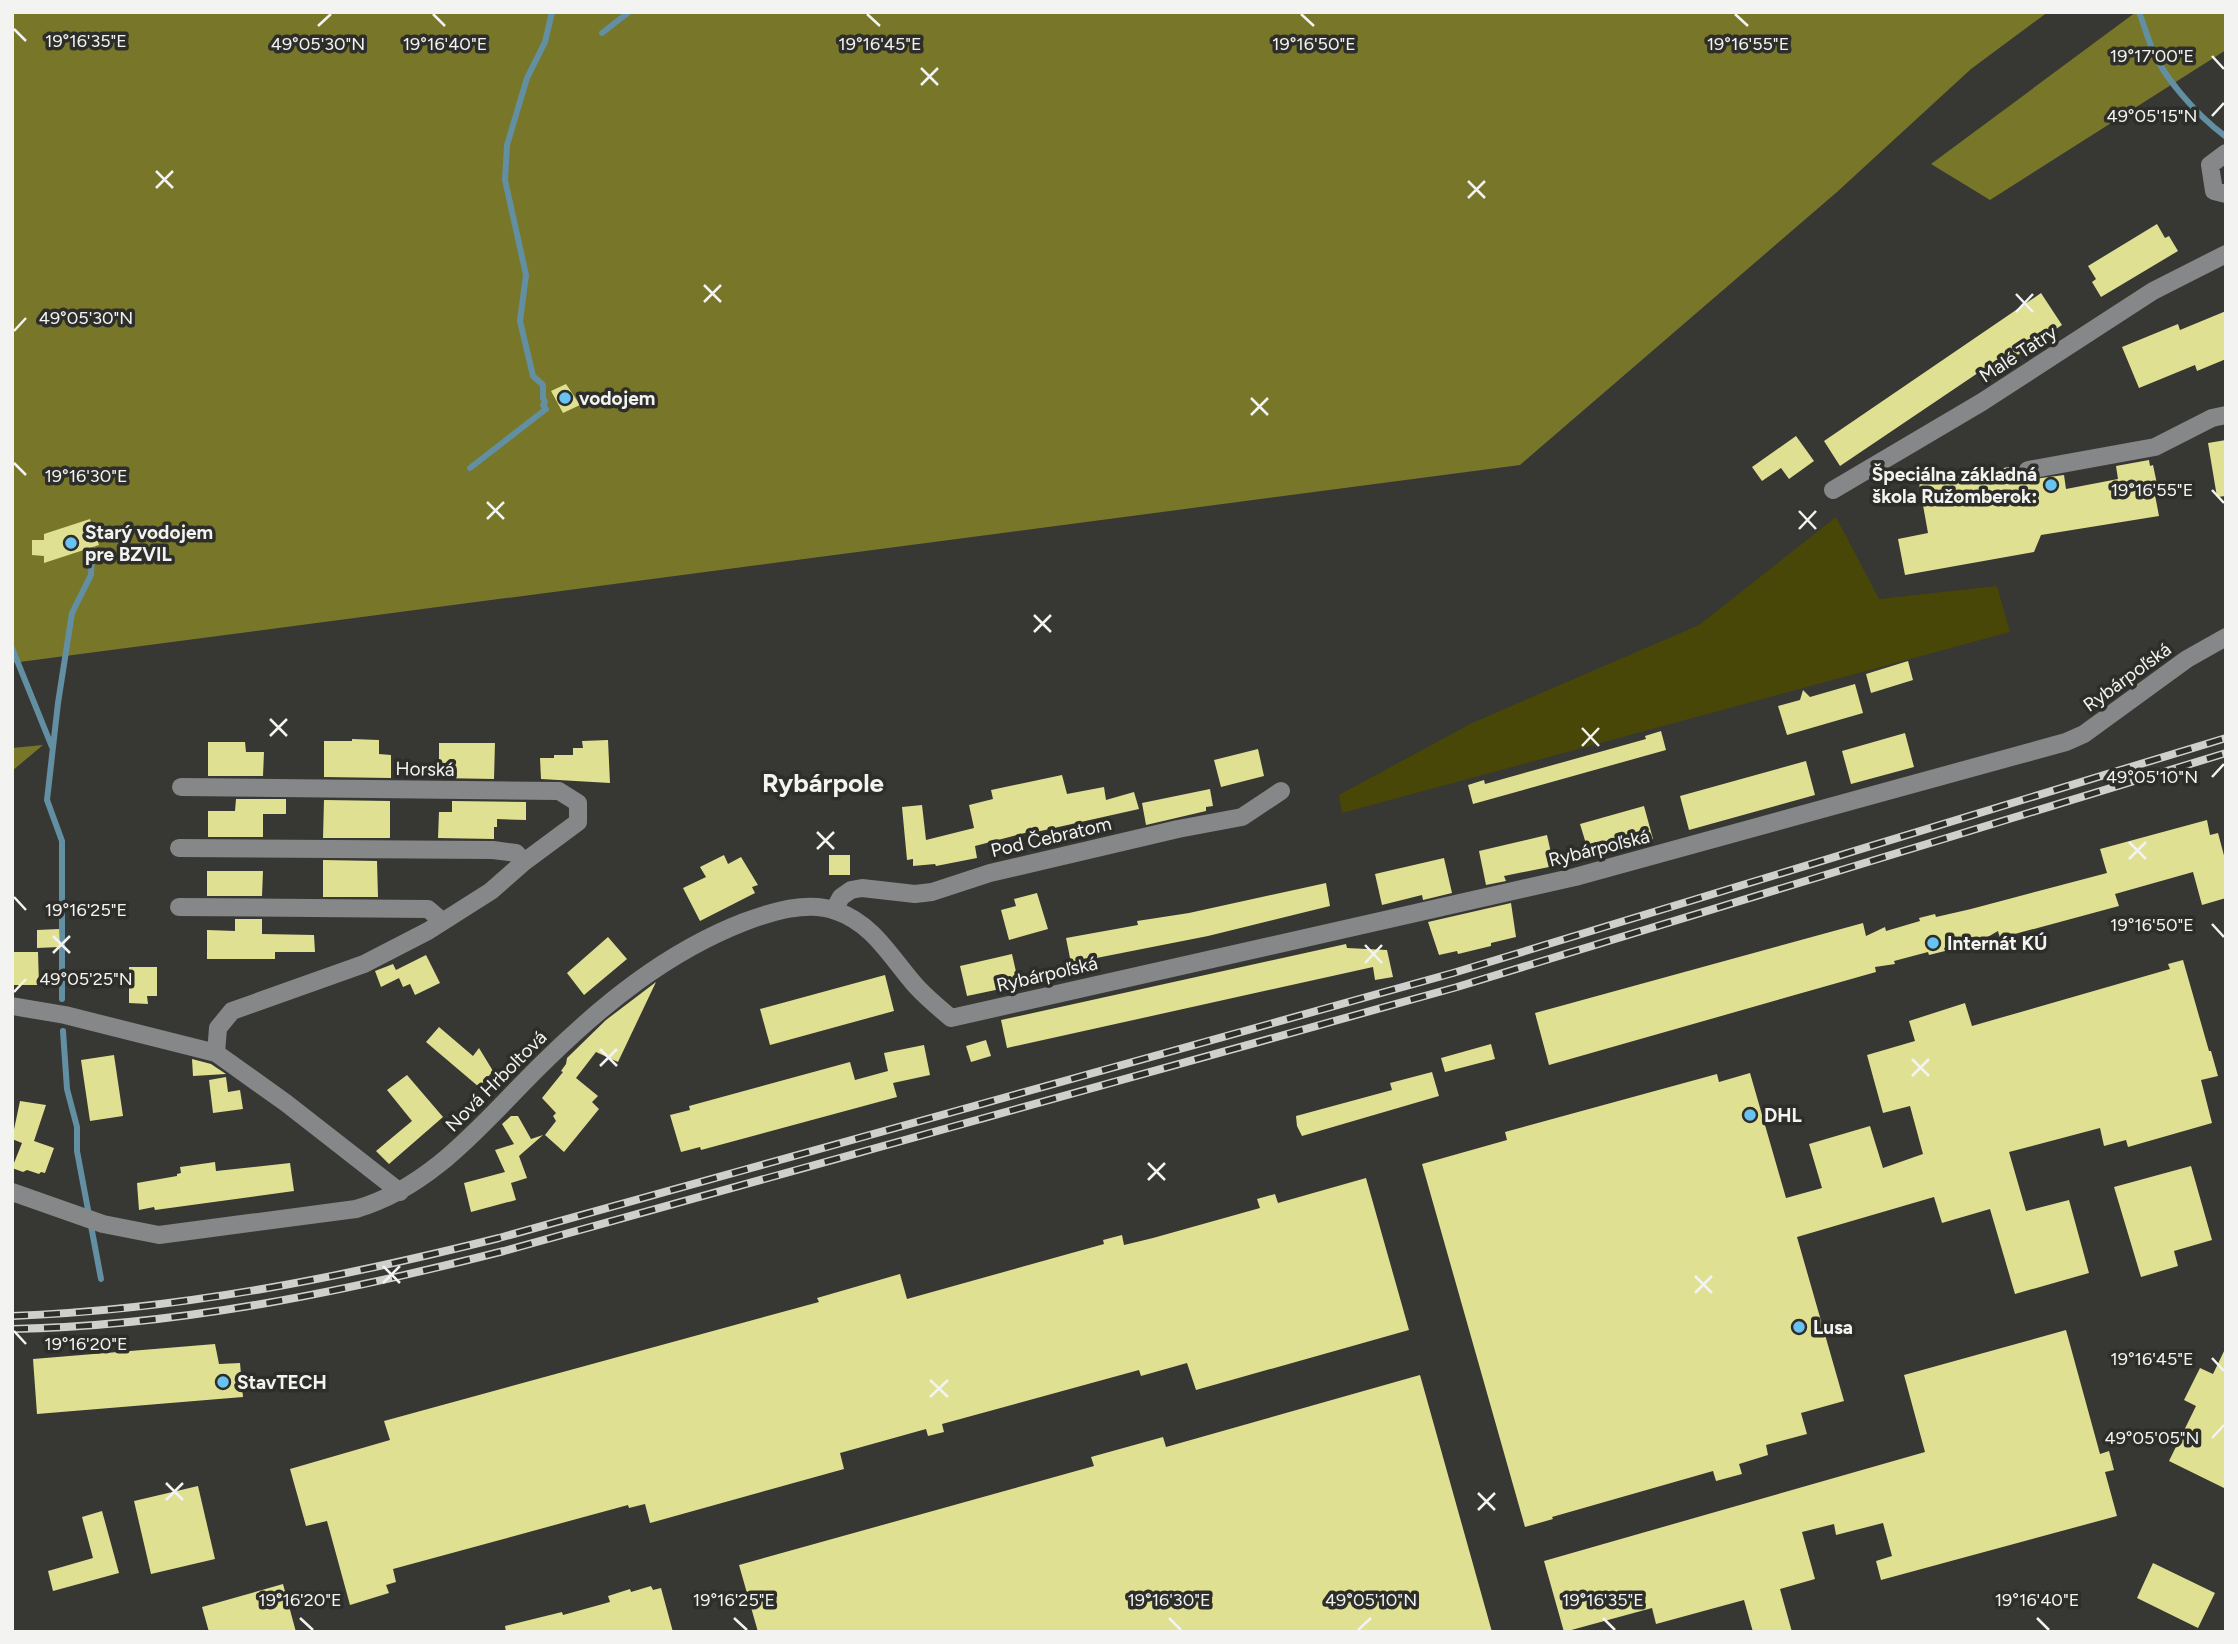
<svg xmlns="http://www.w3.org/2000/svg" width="2238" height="1644" font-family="Figtree,sans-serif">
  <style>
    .green { fill: #484707 }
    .forest { fill: #787629 }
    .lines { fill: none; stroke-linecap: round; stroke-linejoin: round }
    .stream { stroke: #638fa3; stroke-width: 6 }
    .building { fill: #e0e092 }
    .minor { stroke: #858788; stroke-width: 18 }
    .rail-casing { stroke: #cfcfcd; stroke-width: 8 }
    .rail { stroke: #2d2d2a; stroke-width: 5; stroke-dasharray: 16; stroke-linecap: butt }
    .ticks { fill: none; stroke: #f3f3f1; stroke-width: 2.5 }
    .poi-dot { fill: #69c3f1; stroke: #2d2d2a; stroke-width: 2.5 }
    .labels { text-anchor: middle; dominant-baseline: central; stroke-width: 7; stroke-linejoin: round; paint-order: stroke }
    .street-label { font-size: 19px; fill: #f3f3f1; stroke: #2d2d2a }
    .poi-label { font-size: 19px; font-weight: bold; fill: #f3f3f1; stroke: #2d2d2a; text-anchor: start }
    .district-label { font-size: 26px; font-weight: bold; fill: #f3f3f1; stroke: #2d2d2a }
    .ticks-label { font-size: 18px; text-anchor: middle; fill: #f3f3f1; stroke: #2d2d2a; stroke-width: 7; stroke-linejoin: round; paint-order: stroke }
  </style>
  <rect width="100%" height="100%" fill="#373734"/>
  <path class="green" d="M1836 517 1879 599 1997 586 2010 632 1342 813 1339 795 1472 723 1699 625Z"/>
  <path class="forest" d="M12 12H2048L1971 69 1837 192 1520 465 12 663Z
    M2136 12H2226V50L1990 200 1931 164Z
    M43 745 12 771V748Z"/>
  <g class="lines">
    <path class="stream" d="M2139 12C2143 22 2146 33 2150 43 2161 76 2198 116 2225 136
      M602 33 629 12
      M470 468 546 409 543 405 545 402 543 398V385L533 376 520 321 526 275 505 180 507 145 527 78 545 42 552 12
      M12 648 52 747
      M62 999V841L47 800 58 703 72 613 91 575 92 550
      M63 1031 67 1089 77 1127V1151L101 1279"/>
  </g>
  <path class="building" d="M2157 224 2165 238 2169 236 2178 251 2101 297 2092 282 2096 279 2088 266Z
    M2041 293 2062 325 2016 356 2012 350 1840 466 1824 441Z
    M2226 311V359L2197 371 2195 365 2139 388 2122 347 2178 324 2180 330Z
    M566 384 580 405 563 413 551 391Z
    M1796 436 1814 461 1789 479 1781 468 1762 481 1752 467Z
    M2226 440V496L2217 497 2208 443Z
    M2149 460 2150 466 2153 465 2157 484 2159 495H2155L2159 516 2041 535 2034 552 1905 575 1898 539 1928 533 1919 483 2009 467 2012 482 2064 475 2066 489 2118 479 2116 466Z
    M90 519 99 545 44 563V556L32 555V540H44V534Z
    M1908 661 1913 680 1871 693 1866 674Z
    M1855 684 1863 713 1787 735 1778 706 1800 700 1803 690 1810 697Z
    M1661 731 1666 750 1473 804 1468 785 1484 780 1485 784 1646 739 1645 736Z
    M1905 733 1914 767 1851 784 1842 751Z
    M352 739 379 740V754L391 755V778L324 777V741H352Z
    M608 740 610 783 541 779 540 758H554V755H573V748H583L582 741Z
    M208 742H245L246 752H264L263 776H208Z
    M439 743H495L494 779 439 778Z
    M1258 749 1264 776 1221 787 1214 760Z
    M1806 761 1815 795 1689 830 1680 796Z
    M1062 775 1067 794 1104 787 1106 800 1134 792 1139 809 1036 832 1032 831 975 846 977 858 936 866 935 864 913 866V859L907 860 902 807 922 805 926 840 974 828 969 805 993 799 991 790Z
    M1210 789 1213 806 1206 807V811L1146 825 1142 803Z
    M236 799H286V814H263V837H208V811H235Z
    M324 800 390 801V838H323Z
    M452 801 526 802V820L497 819V827H494V839L438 838 439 812H452Z
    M1644 806 1653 839 1590 857 1580 824Z
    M2207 820 2210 835 2218 833 2226 863V898L2202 905 2193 872 2115 894 2119 906 2000 938 1998 931 1979 942 1978 939 1944 948 1945 951 1929 955 1928 952 1894 961 1895 964 1875 967 1876 972 1549 1065 1535 1013 1863 923 1866 936 1885 927 1886 931 1920 921 1919 918 1935 914 1936 917 1971 909 2107 873 2100 849Z
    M1547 835 1554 866 1504 876 1506 881 1486 885 1479 851Z
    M724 855 728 864 741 857 758 885 752 887 755 893 700 921 683 888 706 877 700 867Z
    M829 855H850V875H829Z
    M1444 858 1452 893 1423 900 1422 895 1382 905 1375 874Z
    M323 860 377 861 378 897H323Z
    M207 871H263L262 896H207Z
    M1326 883 1330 906 1208 936 1071 963 1066 938 1138 925 1137 921 1189 913Z
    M1037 893 1048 929 1009 940 1001 910 1016 906 1014 899Z
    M1511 903 1516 937 1491 943V946L1458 954 1457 951 1439 955 1428 922Z
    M235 919H262V934L314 935 315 952H275V959H207V930L235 931Z
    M59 929 60 947 37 948V930Z
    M608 937 627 959 584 995 567 973Z
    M1346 944 1347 948 1387 950 1393 977 1375 980 1373 967 1007 1048 1001 1020Z
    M12 952H38L39 985H12Z
    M1012 954 1019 985 967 996 960 966Z
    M426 955 440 983 415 995 410 984 403 987 399 978 381 987 375 971 393 964 396 970Z
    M2183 960 2209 1051H2211L2218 1076 2201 1080 2212 1123 2128 1147 2126 1140 2104 1146 2100 1128 2009 1152 2026 1211 2069 1200 2089 1273 2015 1294 1990 1209 1942 1223 1934 1197 1797 1237 1844 1401 1801 1413 1807 1434 1766 1445 1768 1455 1739 1464 1742 1474 1716 1481 1713 1471 1552 1517 1553 1519 1525 1527 1422 1164 1507 1140 1505 1132 1717 1074 1719 1082 1750 1073 1786 1198 1822 1188 1809 1144 1870 1126 1883 1168 1923 1154 1910 1106 1883 1113 1867 1055 1915 1041 1909 1021 1965 1003 1972 1026 2170 969 2168 964Z
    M129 967H157V996H147L148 1004 129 1003Z
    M885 975 894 1011 770 1045 760 1009Z
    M656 982 618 1062 596 1052 576 1078 598 1096 592 1102 599 1109 564 1152 545 1135 556 1121 553 1116 556 1113 542 1098 563 1072 561 1071 566 1064 567 1058 606 1020Z
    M439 1027 473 1056 479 1048 493 1071 479 1087 426 1042Z
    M986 1040 991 1056 971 1062 966 1046Z
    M1491 1044 1495 1059 1445 1072 1441 1058Z
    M924 1045 930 1075 893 1083 897 1097 701 1150 700 1147 681 1152 670 1115 690 1110 689 1106 850 1062 855 1080 888 1071 884 1053Z
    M114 1055 123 1116 90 1121 81 1060Z
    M192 1059 211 1064 226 1074 193 1076Z
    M1432 1072 1439 1096 1302 1136 1297 1126 1296 1116 1392 1090 1390 1083Z
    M407 1075 443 1117 389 1164 376 1151 412 1121 387 1090Z
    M226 1077 228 1092 240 1090 243 1109 213 1113 209 1080Z
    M20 1101 46 1105 34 1141 54 1148 45 1173 41 1172 39 1174 27 1170 23 1172 12 1168 22 1143 12 1139Z
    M511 1116H518L531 1139 543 1135 519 1156 527 1178 511 1183 516 1200 471 1212 464 1183 505 1172 495 1150 514 1144 502 1124Z
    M215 1162 216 1171 290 1163 294 1191 155 1210 154 1207 139 1210 137 1183 177 1176V1174L181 1173 180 1167Z
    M2191 1166 2212 1240 2174 1251 2178 1266 2141 1277 2114 1187Z
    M1366 1178 1409 1330 1196 1390 1187 1363 1141 1376 1139 1370 942 1424 944 1432 928 1436 926 1429 840 1453 844 1469 650 1523 645 1504 629 1508 628 1505 393 1569 396 1582 386 1585 389 1593 350 1605 327 1521 306 1526 290 1469 390 1440 384 1421 819 1302 817 1298 900 1274 907 1299 1104 1244 1103 1240 1122 1235 1124 1245 1153 1238 1260 1208 1257 1199 1275 1194 1278 1203Z
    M2066 1330 2100 1454 2109 1451 2114 1470 2105 1472 2117 1516 1881 1580 1876 1561 1892 1556 1883 1523 1836 1535 1834 1524 1802 1532 1815 1579 1780 1589 1792 1632H1753L1744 1600 1656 1624 1652 1608 1564 1632 1544 1561 1925 1452 1904 1375Z
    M215 1344 219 1364 240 1363 243 1397 37 1414 33 1359Z
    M2226 1347V1489L2169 1461 2196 1406 2184 1400 2200 1368 2213 1374Z
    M1420 1375 1492 1632H758L739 1565 1094 1466 1091 1457 1163 1437 1166 1447Z
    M198 1486 215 1559 151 1574 134 1501Z
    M102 1511 119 1573 53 1591 48 1571 93 1558 82 1517Z
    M2153 1563 2215 1593 2198 1628 2137 1598Z
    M283 1584 296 1632H209L202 1607Z
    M651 1586 653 1590 661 1588 673 1632H506L505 1626 562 1612 563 1615 610 1602 608 1596 630 1589 631 1592Z"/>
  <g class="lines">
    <path class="minor" d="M2226 153 2210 165 2214 191 2226 194
      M2028 470 2155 447 2212 418 2226 415
      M1833 490 1982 402 2153 291 2226 254
      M181 787 559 791 578 803V822L524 862 491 891 428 931 364 964 232 1011 218 1028 216 1053
      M179 848 493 850 516 853 524 862
      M179 907 428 909 442 921
      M834 910 841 897 851 890 862 888 915 894 932 892 990 873 1178 829 1242 817 1281 791
      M12 1006 65 1015 216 1053 286 1103 400 1192
      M12 1192 103 1224 159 1235 356 1209C436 1186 488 1116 545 1061 603 1004 667 952 744 922 771 912 808 900 836 911 874 924 891 958 916 986 927 998 939 1008 951 1018L1575 877 2066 742 2084 734 2187 659 2226 637"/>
    <g class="rail-casing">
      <path id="rail" d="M12 1316C178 1310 339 1278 499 1238L1453 973 2226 738
        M12 1329C179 1326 342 1292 504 1251L1457 987 2226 753"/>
    </g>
    <use href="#rail" class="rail"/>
  </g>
  <path class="ticks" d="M433 14 445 26M867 14 880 26M1301 14 1314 26M1735 14 1748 26M318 26 331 14M14 29 26 41M2212 56 2224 69M921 68 938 85M921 85 938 68M2212 116 2224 103M156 171 173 188M1468 181 1485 198M156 188 173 171M1468 198 1485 181M704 285 721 302M2016 294 2033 312M704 302 721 285M2016 312 2033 294M14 331 26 318M1251 398 1268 415M1251 415 1268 398M14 463 26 475M2212 490 2224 503M487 502 504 519M1799 511 1816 529M487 519 504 502M1799 529 1816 511M1034 615 1051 632M1034 632 1051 615M270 719 287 736M1582 728 1599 746M270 736 287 719M1582 746 1599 728M2212 777 2224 764M817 832 834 849M2129 842 2146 859M817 849 834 832M2129 859 2146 842M14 897 26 910M2212 924 2224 937M53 936 70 953M1365 945 1382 963M53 953 70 936M1365 963 1382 945M14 992 26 979M600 1049 617 1066M1912 1059 1929 1076M600 1066 617 1049M1912 1076 1929 1059M1148 1163 1165 1180M1148 1180 1165 1163M383 1266 400 1283M1695 1276 1712 1293M383 1283 400 1266M1695 1293 1712 1276M14 1331 26 1344M2212 1358 2224 1371M930 1380 948 1397M930 1397 948 1380M2212 1438 2224 1425M166 1483 183 1500M1478 1493 1495 1510M166 1500 183 1483M1478 1510 1495 1493M300 1618 313 1630M734 1618 747 1630M1169 1618 1181 1630M1603 1618 1615 1630M2037 1618 2049 1630M1358 1630 1371 1618"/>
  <g class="poi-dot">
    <circle cx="565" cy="398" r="7"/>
    <circle cx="2051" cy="485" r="7"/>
    <circle cx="71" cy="543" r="7"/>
    <circle cx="1933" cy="943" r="7"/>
    <circle cx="1750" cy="1115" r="7"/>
    <circle cx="1799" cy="1327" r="7"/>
    <circle cx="223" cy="1382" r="7"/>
  </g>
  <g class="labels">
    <g class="street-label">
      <text transform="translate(2018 354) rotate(-33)">Malé Tatry</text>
      <text transform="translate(2127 677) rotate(-36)">Rybárpoľská</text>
      <text transform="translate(425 769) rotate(1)">Horská</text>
      <text transform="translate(1051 837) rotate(-13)">Pod Čebratom</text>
      <text transform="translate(1599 848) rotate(-14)">Rybárpoľská</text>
      <text transform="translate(1047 974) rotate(-13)">Rybárpoľská</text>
      <text transform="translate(496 1081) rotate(-45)">Nová Hrboltová</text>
    </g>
    <g class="poi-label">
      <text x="579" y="398">vodojem</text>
      <text x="2037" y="474" text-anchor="end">Špeciálna základná<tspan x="2037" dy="22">škola Ružomberok:</tspan></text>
      <text x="85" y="532">Starý vodojem<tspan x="85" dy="22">pre BZVIL</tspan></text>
      <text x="1947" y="943">Internát KÚ</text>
      <text x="1764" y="1115">DHL</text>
      <text x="1813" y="1327">Lusa</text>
      <text x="237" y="1382">StavTECH</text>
    </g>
    <g class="district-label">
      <text x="823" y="783">Rybárpole</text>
    </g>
  </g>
  <g class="ticks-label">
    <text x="86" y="47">19°16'35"E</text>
    <text x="445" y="50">19°16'40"E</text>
    <text x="880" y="50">19°16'45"E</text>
    <text x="1314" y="50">19°16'50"E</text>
    <text x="1748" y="50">19°16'55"E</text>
    <text x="318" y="50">49°05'30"N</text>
    <text x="2152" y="62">19°17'00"E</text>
    <text x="2152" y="122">49°05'15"N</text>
    <text x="86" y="324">49°05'30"N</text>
    <text x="86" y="482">19°16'30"E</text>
    <text x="2152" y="496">19°16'55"E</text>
    <text x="2152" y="783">49°05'10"N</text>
    <text x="86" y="916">19°16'25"E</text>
    <text x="2152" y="931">19°16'50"E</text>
    <text x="86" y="985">49°05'25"N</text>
    <text x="86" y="1350">19°16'20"E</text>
    <text x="2152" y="1365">19°16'45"E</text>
    <text x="2152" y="1444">49°05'05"N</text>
    <text x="1371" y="1606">49°05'10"N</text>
    <text x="300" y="1606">19°16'20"E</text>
    <text x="734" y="1606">19°16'25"E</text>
    <text x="1169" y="1606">19°16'30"E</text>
    <text x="1603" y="1606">19°16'35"E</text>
    <text x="2037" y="1606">19°16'40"E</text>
  </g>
  <rect width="2238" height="1644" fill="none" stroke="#f3f3f1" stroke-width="28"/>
</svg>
